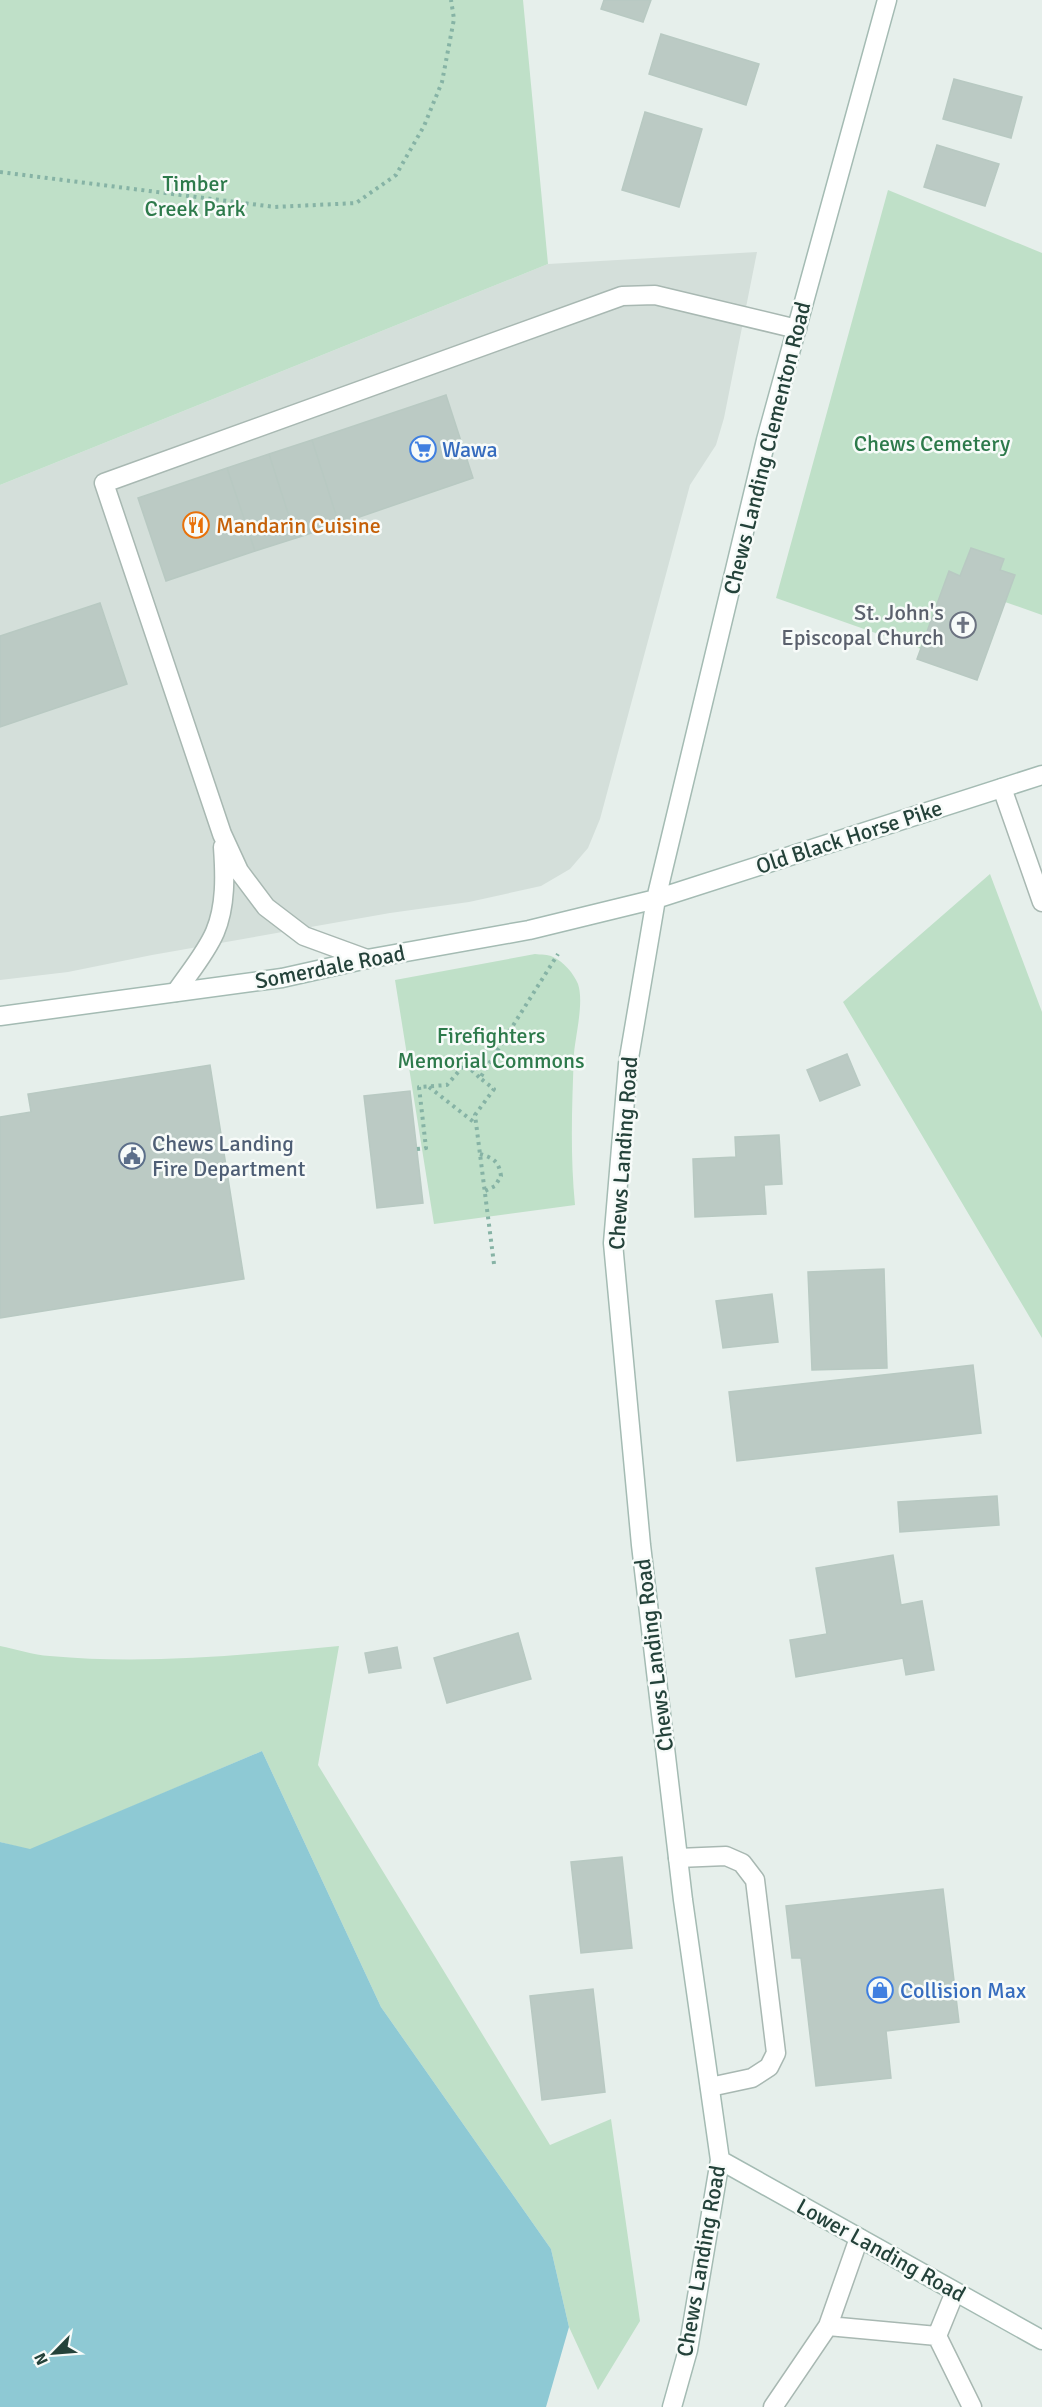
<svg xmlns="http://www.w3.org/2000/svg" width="1042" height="2407" font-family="Signika,sans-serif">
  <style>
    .built { fill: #d4dfda }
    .green { fill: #bfe0c8 }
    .water { fill: #8ec9d4 }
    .building { fill: #bbcac4; stroke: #b8c9c2; stroke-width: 1.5 }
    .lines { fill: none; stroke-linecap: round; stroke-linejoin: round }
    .lane-casing { stroke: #a8b8b2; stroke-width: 21 }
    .secondary-casing { stroke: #a4bbb3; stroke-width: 21 }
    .path { stroke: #86b3a5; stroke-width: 4; stroke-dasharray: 3 4.5; stroke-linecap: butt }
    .lane { stroke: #fff; stroke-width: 18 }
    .secondary { stroke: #fff; stroke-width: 18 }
    .labels { text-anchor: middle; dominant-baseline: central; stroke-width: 5; stroke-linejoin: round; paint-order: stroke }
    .park-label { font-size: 22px; fill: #2d7a4b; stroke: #f7fbf9 }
    .street-label { font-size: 22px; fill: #24423a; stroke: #f7fbf9 }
    .shop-label { font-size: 22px; fill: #366cbe; stroke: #f7fbf9; text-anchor: start }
    .food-label { font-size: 22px; fill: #c56008; stroke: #f7fbf9; text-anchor: start }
    .worship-label { font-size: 22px; fill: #5b616d; stroke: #f7fbf9; text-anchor: end }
    .service-label { font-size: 22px; fill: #4e5e75; stroke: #f7fbf9; text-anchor: start }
  </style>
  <rect width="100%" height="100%" fill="#e6efeb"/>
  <path class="built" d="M757 252 724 418 716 445 690 485 600 819 588 848 570 869 541 886 469 902 390 913 152 955 68 972 0 980V485L548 264Z"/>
  <path class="green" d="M0 0H523L548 264 0 485Z
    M888 190 1042 253V615L1005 602 1015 575 1000 570 1004 559 971 548 960 576 949 572 921 649 776 598Z
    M990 874 1042 1012V1338L843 1002Z
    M535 954C541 955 548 954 553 957 563 961 574 974 578 984 584 1002 576 1033 574 1053 572 1104 570 1154 575 1205L434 1224 395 980Z
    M0 1646C16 1649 33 1655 50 1656 145 1665 243 1655 339 1646L318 1765 550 2145 611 2119 640 2321 598 2390 569 2327 551 2249 381 2007 262 1751 30 1850 0 1842Z"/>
  <path class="water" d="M262 1751 381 2007 551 2249 569 2327 546 2407H0V1842L30 1849Z"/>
  <path class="building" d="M604 0H651L643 22 601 9Z
    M661 34 759 64 746 105 649 74Z
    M954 79 1022 97 1011 138 943 119Z
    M645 112 702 129 679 207 622 190Z
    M937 145 999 164 985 206 924 187Z
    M446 395 473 478 339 524 312 440Z
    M312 440 339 524 296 538 269 454Z
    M269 454 296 538 255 551 227 468Z
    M227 468 255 551 166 581 138 498Z
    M971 548 1004 559 1000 570 1015 575 977 680 917 659 949 571 960 576Z
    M100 603 127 684 0 727V636Z
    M847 1054 860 1085 820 1101 807 1070Z
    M210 1065 244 1279 0 1318V1117L31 1112 28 1094Z
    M410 1091 423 1203 377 1208 364 1096Z
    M779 1135 782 1184 764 1185 766 1214 695 1217 693 1159 736 1157 735 1137Z
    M884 1269 887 1368 812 1370 808 1272Z
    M772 1294 778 1342 723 1348 716 1301Z
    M973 1365 981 1433 737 1461 729 1392Z
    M997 1496 999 1525 900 1532 898 1502Z
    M893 1555 901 1605 922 1601 934 1670 906 1675 903 1658 796 1677 790 1640 827 1634 816 1568Z
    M518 1633 531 1679 447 1703 434 1658Z
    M397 1647 401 1668 369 1673 365 1653Z
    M622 1857 632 1948 581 1953 571 1862Z
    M943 1889 959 2022 886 2031 891 2078 816 2086 801 1958H792L786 1906Z
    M593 1989 605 2092 542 2100 530 1996Z"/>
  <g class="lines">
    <g class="lane-casing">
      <path id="lane" d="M1002 788 1042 902
        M367 959 304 936 266 907 239 871 222 834 104 483 622 296 655 295 797 329
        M176 992C189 973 206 953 215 932 226 906 225 875 223 847
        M678 1858 726 1856 742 1863 755 1880 776 2053 769 2067 752 2078 710 2087
        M955 2292 937 2336 972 2407
        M828 2326 937 2336
        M773 2407 828 2326 859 2238"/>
    </g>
    <g class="secondary-casing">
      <path id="secondary" d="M0 1016 282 978 367 959 529 930 656 899 1042 775
        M720 2160 1042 2340
        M672 2407 688 2350 720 2160 683 1900 641 1545 613 1243 628 1064 656 899 766 440 887 0"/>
    </g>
    <path class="path" d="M0 172 275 207 356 203 396 175 424 126 442 82 454 19 451 0
      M429 1087 475 1123
      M417 1149 426 1148 419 1087 447 1085 465 1064 480 1078
      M480 1154C494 1158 499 1162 501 1176L495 1186 485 1191
      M494 1264 475 1115 494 1089 480 1078 558 954"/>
    <use href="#lane" class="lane"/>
    <use href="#secondary" class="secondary"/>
  </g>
  <defs>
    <g id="supermarket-ring" transform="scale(1.35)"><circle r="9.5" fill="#f7fbf9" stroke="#3f7fe0" stroke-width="1.5"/><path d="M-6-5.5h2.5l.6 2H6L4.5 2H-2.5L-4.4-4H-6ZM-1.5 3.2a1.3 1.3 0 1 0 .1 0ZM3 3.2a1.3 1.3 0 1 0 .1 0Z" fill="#3f7fe0"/></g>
    <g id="restaurant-ring" transform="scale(1.35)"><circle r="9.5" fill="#f7fbf9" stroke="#e8710a" stroke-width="1.5"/><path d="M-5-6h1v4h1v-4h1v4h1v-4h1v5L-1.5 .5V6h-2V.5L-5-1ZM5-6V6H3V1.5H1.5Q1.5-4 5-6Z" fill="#e8710a"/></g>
    <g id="church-ring" transform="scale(1.35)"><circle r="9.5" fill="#f7fbf9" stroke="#6b7280" stroke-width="1.5"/><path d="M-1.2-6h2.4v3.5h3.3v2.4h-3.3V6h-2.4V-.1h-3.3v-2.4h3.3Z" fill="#6b7280"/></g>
    <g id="civic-ring" transform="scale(1.35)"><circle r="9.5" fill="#f7fbf9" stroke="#5c6f8a" stroke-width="1.5"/><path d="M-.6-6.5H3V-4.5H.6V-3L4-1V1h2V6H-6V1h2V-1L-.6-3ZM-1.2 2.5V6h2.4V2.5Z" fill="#5c6f8a"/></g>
    <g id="shop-ring" transform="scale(1.35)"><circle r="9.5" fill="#f7fbf9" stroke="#3f7fe0" stroke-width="1.5"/><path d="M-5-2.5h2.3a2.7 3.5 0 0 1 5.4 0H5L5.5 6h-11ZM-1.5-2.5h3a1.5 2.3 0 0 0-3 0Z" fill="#3f7fe0"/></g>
  </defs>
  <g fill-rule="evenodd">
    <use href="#supermarket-ring" x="423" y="449"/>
    <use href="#restaurant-ring" x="196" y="525"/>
    <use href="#church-ring" x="963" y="625"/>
    <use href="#civic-ring" x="132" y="1156"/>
    <use href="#shop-ring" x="880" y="1990"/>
  </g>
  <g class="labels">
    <g class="park-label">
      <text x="195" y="183">Timber<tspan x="195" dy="25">Creek Park</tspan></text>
      <text x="932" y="443">Chews Cemetery</text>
      <text x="491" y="1035">Firefighters<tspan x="491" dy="25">Memorial Commons</tspan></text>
    </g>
    <g class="street-label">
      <text transform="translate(767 448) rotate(-76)">Chews Landing Clementon Road</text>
      <text transform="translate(849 837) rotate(-18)">Old Black Horse Pike</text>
      <text transform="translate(330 967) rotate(-11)">Somerdale Road</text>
      <text transform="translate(623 1153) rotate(-86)">Chews Landing Road</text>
      <text transform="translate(654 1655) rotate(-97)">Chews Landing Road</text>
      <text transform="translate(881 2250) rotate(29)">Lower Landing Road</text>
      <text transform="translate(701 2261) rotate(-80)">Chews Landing Road</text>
    </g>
    <g class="shop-label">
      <text x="442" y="449">Wawa</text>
      <text x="900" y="1990">Collision Max</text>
    </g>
    <g class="food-label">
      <text x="216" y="525">Mandarin Cuisine</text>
    </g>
    <g class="worship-label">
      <text x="944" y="612">St. John's<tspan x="944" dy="25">Episcopal Church</tspan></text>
    </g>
    <g class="service-label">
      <text x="152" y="1143">Chews Landing<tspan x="152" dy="25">Fire Department</tspan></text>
    </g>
  </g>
  <g transform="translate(54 2353) rotate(245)" stroke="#f7fbf9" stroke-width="4.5" paint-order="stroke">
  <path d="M0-4.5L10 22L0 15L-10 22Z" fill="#24423a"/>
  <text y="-9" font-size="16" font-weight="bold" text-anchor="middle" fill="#24423a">N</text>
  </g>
</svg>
